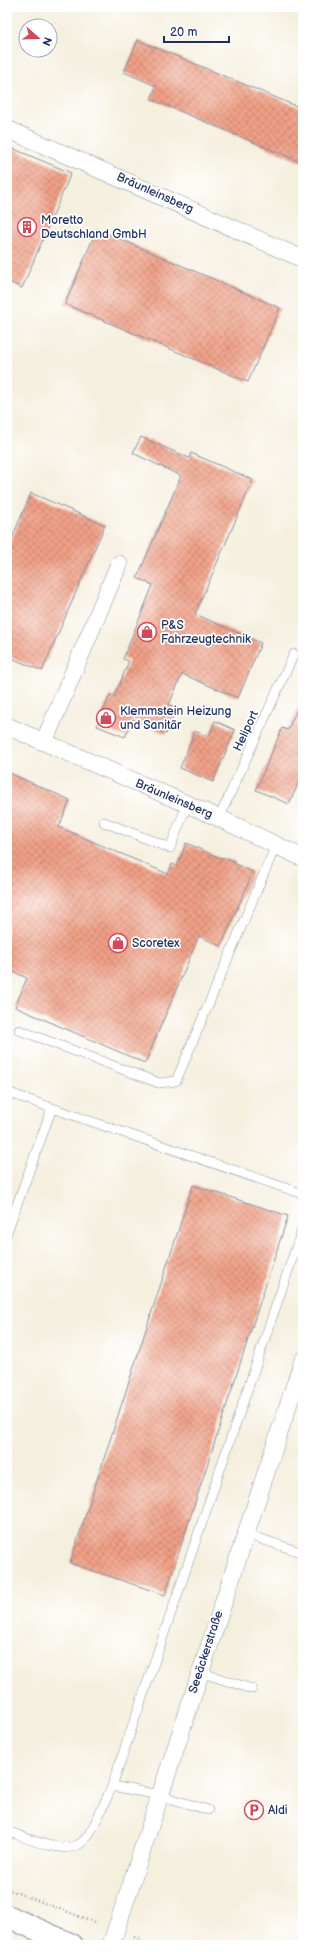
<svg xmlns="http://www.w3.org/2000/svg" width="310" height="1952" font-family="'Balsamiq Sans',sans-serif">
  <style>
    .building { fill: url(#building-cross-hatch) }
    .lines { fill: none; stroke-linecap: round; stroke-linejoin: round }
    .service-casing { stroke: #888f9e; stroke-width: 10 }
    .minor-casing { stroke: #888f9e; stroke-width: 18 }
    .secondary-casing { stroke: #888f9e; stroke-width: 24 }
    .path { stroke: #888f9e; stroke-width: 2.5; stroke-dasharray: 1 3; stroke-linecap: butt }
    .service { stroke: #fff; stroke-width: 9 }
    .minor { stroke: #fff; stroke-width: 17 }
    .secondary { stroke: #fff; stroke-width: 22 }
    .labels { text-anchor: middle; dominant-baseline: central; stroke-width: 3.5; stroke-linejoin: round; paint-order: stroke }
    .street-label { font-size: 12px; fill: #1b2f5e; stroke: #fff }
    .poi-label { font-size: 12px; fill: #1b2f5e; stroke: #fff; text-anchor: start }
  </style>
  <defs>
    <pattern id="building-cross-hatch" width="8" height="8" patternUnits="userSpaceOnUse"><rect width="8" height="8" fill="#f1a086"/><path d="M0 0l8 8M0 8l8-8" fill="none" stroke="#c28371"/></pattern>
  </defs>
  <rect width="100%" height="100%" fill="#fff"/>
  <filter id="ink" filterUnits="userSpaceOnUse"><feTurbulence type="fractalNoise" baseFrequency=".025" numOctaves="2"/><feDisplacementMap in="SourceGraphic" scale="8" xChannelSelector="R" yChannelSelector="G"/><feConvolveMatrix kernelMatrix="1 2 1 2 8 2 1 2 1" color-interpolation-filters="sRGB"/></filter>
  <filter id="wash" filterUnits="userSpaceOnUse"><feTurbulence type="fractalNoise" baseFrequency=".012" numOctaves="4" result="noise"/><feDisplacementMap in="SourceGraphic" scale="16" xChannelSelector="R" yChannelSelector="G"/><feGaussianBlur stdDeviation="0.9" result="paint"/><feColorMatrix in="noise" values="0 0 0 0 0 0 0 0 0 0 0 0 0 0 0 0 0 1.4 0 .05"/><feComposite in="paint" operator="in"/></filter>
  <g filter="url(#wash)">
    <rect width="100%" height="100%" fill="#f5efde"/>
    <g id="blocks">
      <path class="building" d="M138 40 303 109V163L151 99 156 86 124 72Z
        M7 146 71 173 22 288 7 281Z
        M97 229 280 308 248 382 65 304Z
        M141 437 189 458 191 453 253 480 195 614 261 643 238 698 182 674 169 705 177 708 166 734 133 719 125 737 97 726 110 695 114 697 129 661 123 659 153 585 137 578 181 476 133 453Z
        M31 493 105 525 42 671 7 656V550Z
        M303 695V773L289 804 256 790 282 728 288 730Z
        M215 721 235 730 213 782 180 768 195 731 209 737Z
        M7 772 70 800 59 827 168 874 172 864 177 866 186 843 220 858 235 861V864L253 872 221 946 199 936 145 1063 15 1007 27 978 7 969Z
        M193 1185 288 1216 165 1595 70 1563Z"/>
    </g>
  </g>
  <g filter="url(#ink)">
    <use href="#blocks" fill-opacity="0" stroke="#888f9e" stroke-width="1"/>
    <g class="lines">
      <g class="service-casing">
        <path id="service" d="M219 818 294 654
          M104 822 170 848 187 805
          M19 1030 159 1083 176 1081 276 845
          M7 1092 52 1108 7 1232
          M52 1108 303 1194
          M246 1534 303 1553
          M200 1672 252 1689
          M112 1786 303 1227
          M7 1831C25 1837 63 1856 81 1843 92 1836 106 1799 112 1786L159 1795 208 1810"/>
      </g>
      <g class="minor-casing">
        <path id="minor" d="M7 129 303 259
          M7 726 219 818 303 858
          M44 742 119 564
          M111 1945 303 1360"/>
      </g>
      <g class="secondary-casing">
        <path id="secondary" d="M7 1916 72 1945"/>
      </g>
      <path class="path" d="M7 1889 97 1923
        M134 1937 147 1945"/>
      <use href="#service" class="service"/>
      <use href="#minor" class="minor"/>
      <use href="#secondary" class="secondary"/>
    </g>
  </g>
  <defs>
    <g id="building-ring" transform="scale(1)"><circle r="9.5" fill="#fff" stroke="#d1495b" stroke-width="1.5"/><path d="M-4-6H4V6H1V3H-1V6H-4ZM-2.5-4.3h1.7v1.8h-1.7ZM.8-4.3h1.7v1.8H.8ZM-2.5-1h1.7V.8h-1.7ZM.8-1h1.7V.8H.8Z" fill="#d1495b"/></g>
    <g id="shop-ring" transform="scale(1)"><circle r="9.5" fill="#fff" stroke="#d1495b" stroke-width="1.5"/><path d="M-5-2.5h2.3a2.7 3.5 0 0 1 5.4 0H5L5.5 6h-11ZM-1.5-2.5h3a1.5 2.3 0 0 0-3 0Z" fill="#d1495b"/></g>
    <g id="parking-ring" transform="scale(1)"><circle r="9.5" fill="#fff" stroke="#d1495b" stroke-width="1.5"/><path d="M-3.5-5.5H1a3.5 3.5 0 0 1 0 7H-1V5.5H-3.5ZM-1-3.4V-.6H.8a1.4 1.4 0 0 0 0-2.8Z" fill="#d1495b"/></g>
  </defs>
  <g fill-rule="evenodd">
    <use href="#building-ring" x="27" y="227"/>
    <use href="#shop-ring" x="147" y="632"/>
    <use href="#shop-ring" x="106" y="718"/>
    <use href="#shop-ring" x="118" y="943"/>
    <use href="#parking-ring" x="254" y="1810"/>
  </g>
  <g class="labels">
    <g class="street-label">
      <text transform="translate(155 193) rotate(24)">Bräunleinsberg</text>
      <text transform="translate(246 731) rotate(-65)">Heliport</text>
      <text transform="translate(174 799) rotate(23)">Bräunleinsberg</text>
      <text transform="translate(206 1652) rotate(-72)">Seeäckerstraße</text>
    </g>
    <g class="poi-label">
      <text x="41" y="220">Moretto<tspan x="41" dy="14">Deutschland GmbH</tspan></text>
      <text x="161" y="625">P&amp;S<tspan x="161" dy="14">Fahrzeugtechnik</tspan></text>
      <text x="120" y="711">Klemmstein Heizung<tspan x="120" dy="14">und Sanitär</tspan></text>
      <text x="132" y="943">Scoretex</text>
      <text x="268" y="1810">Aldi</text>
    </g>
  </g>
  <rect width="310" height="1952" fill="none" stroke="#fff" stroke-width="24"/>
  <g transform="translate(38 38) rotate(110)"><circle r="19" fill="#ffffff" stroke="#a4acbf"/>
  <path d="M0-3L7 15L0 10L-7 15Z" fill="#d1495b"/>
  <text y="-6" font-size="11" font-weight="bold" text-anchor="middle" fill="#1b2f5e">N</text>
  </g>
  <path d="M164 36v6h65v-6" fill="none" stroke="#1b2f5e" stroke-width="2"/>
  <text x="170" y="36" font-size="12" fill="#1b2f5e" stroke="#ffffff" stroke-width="3" paint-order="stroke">20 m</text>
</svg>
